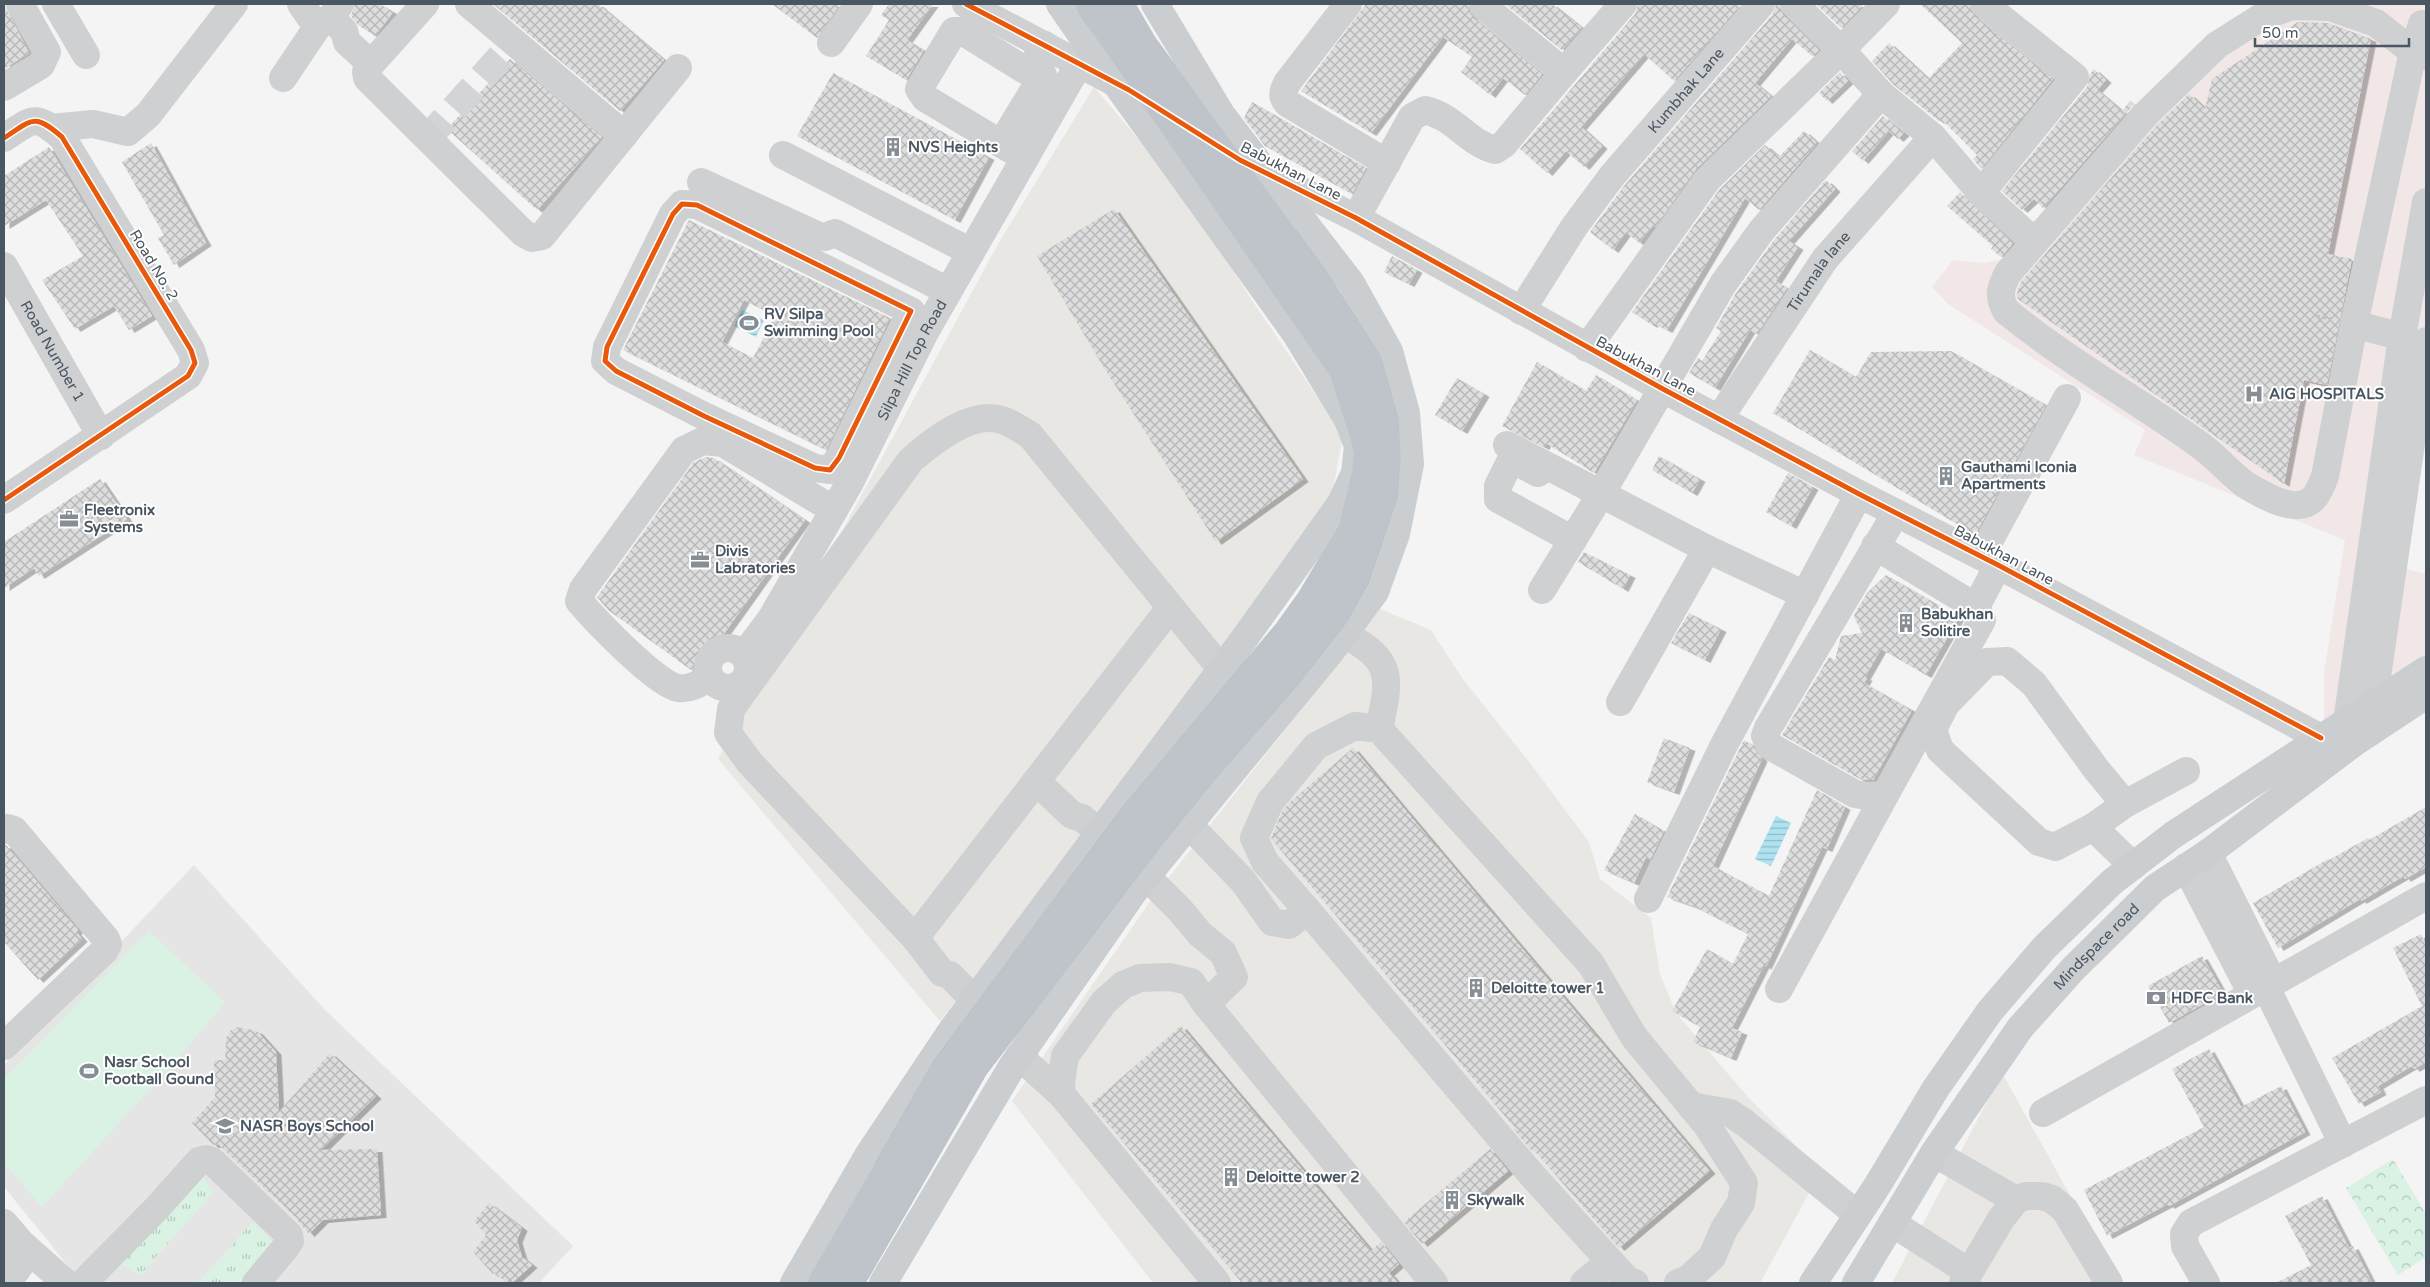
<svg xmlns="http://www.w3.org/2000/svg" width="2430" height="1287" font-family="'Varela Round',sans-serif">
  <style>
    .commercial { fill: #e8e7e3 }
    .education { fill: #e6e5e6 }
    .medical { fill: #f1e7e6 }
    .grass { fill: url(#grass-tufts) }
    .park { fill: url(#park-crowns) }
    .pitch { fill: #d9f2e3 }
    .water { fill: url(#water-rules) }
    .building { fill: url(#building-cross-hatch); fill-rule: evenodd; filter: url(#shadow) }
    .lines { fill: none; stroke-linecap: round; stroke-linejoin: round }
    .minor-tunnel { stroke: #d2d4d7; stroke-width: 28; stroke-dasharray: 28 14; stroke-linecap: butt }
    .highway-casing { stroke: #b9bec3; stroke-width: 29 }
    .path { stroke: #bcc7c4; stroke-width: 3; stroke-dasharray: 4 2.5; stroke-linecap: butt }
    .minor { stroke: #ced0d2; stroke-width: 28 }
    .major { stroke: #caced1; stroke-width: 28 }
    .highway { stroke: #bec4c9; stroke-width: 28 }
    .highway-bridge-casing { stroke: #b9bec3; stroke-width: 29; stroke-linecap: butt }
    .major-bridge { stroke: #caced1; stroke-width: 28 }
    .highway-bridge { stroke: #bec4c9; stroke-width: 28 }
    .cycleway-casing { stroke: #fff; stroke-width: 8 }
    .cycleway { stroke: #e8590c; stroke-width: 5 }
    .labels { text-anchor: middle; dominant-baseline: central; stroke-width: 4; stroke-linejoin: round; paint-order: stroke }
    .street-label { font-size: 15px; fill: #4a5661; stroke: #fff }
    .poi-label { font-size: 15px; font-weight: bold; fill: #4a5661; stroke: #fff; text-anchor: start }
  </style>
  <defs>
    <pattern id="grass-tufts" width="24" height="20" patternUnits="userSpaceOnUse" patternTransform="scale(1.25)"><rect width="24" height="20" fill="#d9f2e3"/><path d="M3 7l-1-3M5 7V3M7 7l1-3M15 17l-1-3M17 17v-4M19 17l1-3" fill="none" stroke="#b2c7bb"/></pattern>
    <pattern id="park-crowns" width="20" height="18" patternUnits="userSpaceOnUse" patternTransform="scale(1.25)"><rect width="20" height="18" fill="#d9f2e3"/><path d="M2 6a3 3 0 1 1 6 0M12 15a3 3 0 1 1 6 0" fill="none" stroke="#b2c7bb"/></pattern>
    <pattern id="water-rules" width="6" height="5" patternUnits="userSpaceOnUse" patternTransform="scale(1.25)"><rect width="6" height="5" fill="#aee2f0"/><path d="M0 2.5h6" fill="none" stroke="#90bac6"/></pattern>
    <pattern id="building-cross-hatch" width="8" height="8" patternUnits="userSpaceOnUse" patternTransform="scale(1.25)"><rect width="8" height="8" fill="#ddddde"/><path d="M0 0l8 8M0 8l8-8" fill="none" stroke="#b5b6b7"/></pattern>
    <filter id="shadow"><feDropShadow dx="5.5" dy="3" stdDeviation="0" flood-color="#0004"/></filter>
  </defs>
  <rect width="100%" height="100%" fill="#f4f4f4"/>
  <path class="commercial" d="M1094 87 1187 196 1247 293 1343 435 1332 495 1057 872 940 1021 718 759 998 244Z
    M1380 609 1431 630 1462 678 1530 763 1589 842 1600 879 1651 918 1660 974 1676 1013 1747 1096 1821 1171 1760 1283H1153L1012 1101 1151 900Z
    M2002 1073 2119 1283H1892Z"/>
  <path class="education" d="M194 865 325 1010 573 1246 539 1283H82L4 1187V1065Z"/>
  <path class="medical" d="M2274 4H2426V358L2395 566 2426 574V657L2324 722V673L2345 540 2134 455 2145 430 1948 304 1932 287 1953 260 1984 263 2021 255Z"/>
  <path class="grass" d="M197 1170 214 1192 140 1275 112 1259Z
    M253 1222 277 1246 243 1283H198Z"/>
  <path class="park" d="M2393 1159 2426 1214V1257L2398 1275 2346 1188Z"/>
  <path class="pitch" d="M149 931 225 1002 174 1063 42 1207 4 1163V1079Z"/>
  <path class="water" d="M742 310 764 320 756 337 734 326Z
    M1776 816 1791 823 1771 866 1755 859Z"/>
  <path class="building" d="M4 4 29 53 4 69Z
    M355 4H380L393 12 375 36 358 25 351 16Z
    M493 4H598L664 60 620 111Z
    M772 4H840L817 38Z
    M889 4H933L907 40 924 50 906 80 866 56 889 20 881 15Z
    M1366 4H1468L1469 12 1473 18 1542 74 1525 95 1503 78 1490 95 1461 72 1472 57 1443 37 1371 133 1301 91Z
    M1505 4H1552L1582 28 1562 50Z
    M1638 4H1741L1674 81 1644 54 1581 127 1602 146 1584 167 1566 151 1547 173 1520 149 1635 14Z
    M1776 4H1779L1783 15 1819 50 1812 56 1792 39 1755 83 1771 96 1696 169 1655 227 1653 225 1639 243 1626 232 1613 250 1590 232 1624 186 1773 14Z
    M1816 4H1864L1841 28Z
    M1920 4H1969L1974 16 2053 79 1981 169 1973 159 1977 155 1941 119 1939 121 1894 85 1872 61 1889 43 1928 79 1962 43Z
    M2298 22 2328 23 2371 39 2328 254 2352 259 2327 385 2304 380 2284 484 2018 299 2017 293 2021 282 2156 126 2189 94 2205 109 2212 79Z
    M510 59 602 137 537 210 447 129Z
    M2094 69 2106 80 2097 90 2122 111 2130 101 2134 104 2043 208 2034 199 2022 210 2002 191 2087 87 2090 74Z
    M1840 72 1848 81 1827 101 1819 93Z
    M833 73 989 157 955 220 797 136Z
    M1252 102 1366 168 1352 194 1265 146 1244 118Z
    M1883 116 1904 133 1898 139 1889 131 1863 161 1852 151Z
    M1804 131 1817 143 1759 210 1745 198 1667 330 1653 323 1652 325 1632 312 1719 190 1765 145 1779 157Z
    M151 143 206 243 174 265 158 238 164 235 122 162Z
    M49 147 152 316 129 330 114 306 75 329 42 280 83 256 46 200 4 226V176Z
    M1826 180 1835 189 1789 241 1798 247 1776 281 1787 288 1757 334 1750 330 1715 388 1689 373 1698 358 1702 361 1721 331 1716 328 1736 293 1774 240Z
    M1960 192 2013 243 2001 257 1991 249 1993 246 1947 206Z
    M1114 209 1303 479 1216 542 1106 371 1037 256Z
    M689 220 890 318 826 450 623 350ZM744 300 775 316 753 358 722 342Z
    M1392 256 1417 270 1409 284 1384 272Z
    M1810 350 1856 377 1871 352 1951 351 2046 405 1975 535 1773 413Z
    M1537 362 1586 391 1596 375 1637 400 1594 473 1546 443 1544 447 1502 426Z
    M1457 378 1484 394 1462 431 1435 415Z
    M1659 456 1700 479 1692 493 1652 470Z
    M706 457 714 458 805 520 703 663 691 670 608 610 597 597 694 462Z
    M1788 473 1813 487 1791 526 1766 512Z
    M100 479 127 519 39 576 34 568 4 588V542Z
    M1584 552 1630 575 1623 589 1578 562Z
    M1886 575 1959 617 1926 675 1881 649 1865 677 1867 678 1864 683 1912 710 1873 780H1868L1860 779 1782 735 1829 657 1835 660 1841 636 1862 633 1854 617 1855 613 1867 593Z
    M1689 613 1721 629 1705 660 1671 643Z
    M1664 738 1690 748 1674 792 1647 782Z
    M1744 740 1751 744 1762 759 1713 866 1769 896 1817 790 1845 807 1827 849 1822 847 1766 967 1764 965 1732 1028 1742 1032 1731 1058 1693 1042 1700 1027 1672 1011 1707 949 1733 964 1748 934 1693 906 1667 897Z
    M1353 748 1710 1171 1619 1248 1533 1149 1532 1151 1513 1129 1515 1128 1273 841 1271 838 1283 810 1291 801Z
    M2426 807V867L2405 879 2404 876 2361 901 2360 899 2278 948 2253 903 2328 859 2329 860 2368 838 2369 840Z
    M1635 814 1664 831 1650 860 1646 857 1634 883 1604 870Z
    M4 845H6L78 930 76 932 82 939 38 980 4 942Z
    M2421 934 2426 945V1062L2414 1069 2412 1066 2378 1086 2381 1092 2359 1104 2332 1058 2422 1006 2393 948Z
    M2202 956 2223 993 2169 1023 2148 986Z
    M1181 1026 1371 1251 1381 1242 1399 1264 1389 1273 1398 1283H1242L1091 1104Z
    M238 1027 257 1031 276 1052 279 1112 330 1053 376 1096 321 1150 377 1149 381 1215 323 1220 309 1234 294 1216 218 1144 213 1145 192 1123 215 1097 214 1060H225L226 1038 231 1030Z
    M2209 1049 2241 1107 2281 1086 2305 1132 2169 1206 2168 1204 2107 1236 2084 1190 2204 1127 2172 1069Z
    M1490 1149 1508 1171 1422 1244 1404 1222Z
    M2322 1196 2349 1248 2353 1246 2372 1283H2276L2311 1265 2285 1216Z
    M489 1203 522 1228 517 1240 522 1257 532 1265 512 1283H506L495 1272 493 1274 473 1252 486 1235 474 1221Z"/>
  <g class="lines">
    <path class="minor-tunnel" d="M426 140 514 42"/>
    <g class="highway-casing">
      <path id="highway" d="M822 1283 887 1171
        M849 1283 907 1183"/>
    </g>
    <path class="path" d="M2316 316 2331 319"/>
    <g class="minor">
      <path d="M56 4 86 55"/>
      <path d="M301 4 310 17 320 23"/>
      <path d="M425 4 371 64 366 72 367 78 523 233 532 238 542 236 678 68"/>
      <path d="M469 4 624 135"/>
      <path d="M966 4 1121 86"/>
      <path d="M1348 4 1287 83C1283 91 1281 96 1287 103L1387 163"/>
      <path d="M1794 4 1841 50 1881 94 1933 137 1981 193 2027 235"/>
      <path d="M331 18 344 31 347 42 371 64"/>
      <path d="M2422 24 2413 52 2354 324 2325 476C2320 489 2315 504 2299 505 2284 507 2259 493 2246 485 2229 473 2215 455 2197 443 2134 398 2066 360 2006 311 1998 296 2000 288 2008 273L2145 115 2217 45 2263 16 2292 6 2330 7 2376 23 2413 52 2426 56"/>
      <path d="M831 43 859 4"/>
      <path d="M1564 72 1623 4"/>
      <path d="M283 78 320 23 331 18 340 4"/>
      <path d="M4 87 41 65 47 52 20 4"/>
      <path d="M51 128 93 124 128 132 148 115 234 4"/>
      <path d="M4 138C33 119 34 113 62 137L191 350 195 363 188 376 4 500"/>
      <path d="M1001 144 1043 75"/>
      <path d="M783 155 971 252"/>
      <path d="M1025 158 925 98 919 89 954 31H962L1025 70 1030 69 1045 45"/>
      <path d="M1262 171 1356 218 1663 389 1859 494 1998 565 2321 738"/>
      <path d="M701 182 819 236 825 237 835 233 948 291"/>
      <path d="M1981 193 2075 77 1984 4"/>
      <path d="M682 204 697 205 911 311 839 458 830 470 815 468 704 416 616 371 605 361 607 347 673 214Z"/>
      <path d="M1356 218 1412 117 1425 110C1455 117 1468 143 1495 150L1504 144 1564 72 1483 6"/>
      <path id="s1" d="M4 266 101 436"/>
      <path id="s2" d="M1521 311 1574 227 1612 176 1761 4"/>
      <path d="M2354 324 2402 337"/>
      <path d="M1587 348 1707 180 1841 50 1886 4"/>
      <path id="s3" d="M1719 419 1825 259 1933 137"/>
      <path d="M1507 445 1707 549 1805 595"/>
      <path d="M1538 473 1517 462H1510L1498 486V499L1573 540"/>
      <path d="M1875 546 1976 607 1982 620 1885 795 1867 796 1855 794 1770 746 1765 736 1768 728 1896 513"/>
      <path d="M1981 556 2067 398"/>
      <path d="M1542 590 1601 494 1723 284 1762 230 1881 94"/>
      <path d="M1976 607 1998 565"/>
      <path d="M1343 634C1395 660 1390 678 1379 729"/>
      <circle cx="728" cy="668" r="20"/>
      <path id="s4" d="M744 655 771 619 849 484 925 332 1079 64"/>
      <path d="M710 677C700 683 690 690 678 688 657 685 594 619 579 601L583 589 684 450 703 441 723 443 834 510"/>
      <path d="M1620 702 1707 549"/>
      <path d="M2373 704 2426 341"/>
      <path d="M2347 722 2402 337 2426 202"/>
      <path d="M1036 781 1072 815 1082 818 1100 833"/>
      <path d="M2125 804 2186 771"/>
      <path d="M1188 824 1243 881 1272 922 1289 925 1307 910 1265 862 1254 838 1270 802 1316 746 1355 726 1379 729 1591 964 1634 1037 1706 1124 1744 1183 1741 1203 1724 1229 1712 1257 1688 1279 1678 1283"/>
      <path d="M2093 827 2125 804 2096 769 2034 684 2007 661 1987 662 1946 704 1933 729 1940 750 2039 842 2055 847 2093 827 2133 866"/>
      <path d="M4 830 7 828 14 830 106 939 108 944 105 950 4 1046"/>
      <path d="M2208 853 2273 982"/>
      <path d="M2186 867 2252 994"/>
      <path d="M1146 876 1180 910 1200 934 1223 953 1234 977 1206 1004 1191 982 1170 977 1140 978 1123 985 1104 1002 1065 1056 1061 1083 1062 1095 1217 1283"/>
      <path d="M1648 899 1725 743 1859 494"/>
      <path d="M1307 910 1531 1174 1627 1280 1635 1283"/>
      <path d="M915 938 1170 608"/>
      <path d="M2266 987 2343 1144"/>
      <path d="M1779 989 1885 795"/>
      <path d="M974 1000 950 975 942 973 915 938 750 763 728 733 731 709 911 460C933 441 971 410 1002 420 1012 423 1021 430 1030 435L1222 670"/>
      <path d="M1206 1004 1434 1283"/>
      <path d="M1019 1056 1062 1095"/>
      <path d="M1691 1106 1730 1113 1745 1123 1858 1215"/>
      <path d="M2043 1113 2426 896"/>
      <path d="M1934 1153 2016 1200"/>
      <path d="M4 1223 22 1244 66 1283"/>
      <path d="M1892 1223 1969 1272"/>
      <path d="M4 1242 13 1251 20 1265 16 1271 4 1278"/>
      <path d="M83 1283 156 1209 199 1161 206 1159 212 1161 289 1235 290 1241 286 1247 256 1283"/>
      <path d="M1584 1283 1610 1262"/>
      <path d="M1963 1283 2001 1219 2016 1200 2026 1196H2042L2052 1199 2065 1210 2109 1283"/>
      <path d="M2206 1283 2185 1246 2184 1234 2191 1223 2426 1100"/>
    </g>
    <g class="major">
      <path d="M1060 4 1089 46"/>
      <path d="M794 1283 869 1154 952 1030 1244 639"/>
      <path d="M883 1283 1013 1065 1135 890 1332 650 1375 592 1396 534 1410 464 1406 413 1389 351 1351 283 1300 217"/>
      <path d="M1813 1283 1877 1186 1936 1088 1990 1011 2045 947 2112 882 2173 835 2426 670"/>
      <path id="s5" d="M1856 1283 1934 1153 2020 1028 2073 969 2155 888 2208 853 2355 742 2426 695"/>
    </g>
    <use href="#highway" class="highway"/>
    <g class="highway-bridge-casing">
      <path id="highway-bridge" d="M887 1171 946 1068 1136 813 1288 632 1311 600 1352 531 1366 474 1368 453 1364 435 1343 370 1090 4
        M907 1183 974 1067 1156 829 1205 769 1284 679 1335 614 1355 578 1383 496 1386 457 1384 421 1367 361 1313 277 1143 45 1119 4"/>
    </g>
    <path class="major-bridge" d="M1155 4 1221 114 1300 217
      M1089 46 1296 334 1348 420 1358 446 1355 473 1341 503 1244 639"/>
    <use href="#highway-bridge" class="highway-bridge"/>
    <g class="cycleway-casing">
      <path id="cycleway" d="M966 4 1129 90 1240 160 1356 218 1663 389 1859 494 1998 565 2321 738
        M4 138C33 119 34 113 62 137L191 350 195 363 188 376 4 500
        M682 204 697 205 911 311 839 458 830 470 815 468 704 416 616 371 605 361 607 347 673 214Z"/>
    </g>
    <use href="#cycleway" class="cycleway"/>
  </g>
  <defs>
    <g id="building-bare" transform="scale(1.5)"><path d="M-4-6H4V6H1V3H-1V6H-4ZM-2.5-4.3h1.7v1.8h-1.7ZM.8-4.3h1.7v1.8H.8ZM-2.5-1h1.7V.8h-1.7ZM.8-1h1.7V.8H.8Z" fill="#868d94" stroke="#fff" stroke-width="2.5" paint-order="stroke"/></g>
    <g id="stadium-bare" transform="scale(1.5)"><path d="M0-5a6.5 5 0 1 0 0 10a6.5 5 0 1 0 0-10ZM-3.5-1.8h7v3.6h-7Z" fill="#868d94" stroke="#fff" stroke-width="2.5" paint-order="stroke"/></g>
    <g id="hospital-bare" transform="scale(1.5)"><path d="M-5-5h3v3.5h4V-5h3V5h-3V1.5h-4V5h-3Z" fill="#868d94" stroke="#fff" stroke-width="2.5" paint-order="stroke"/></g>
    <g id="office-bare" transform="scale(1.5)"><path d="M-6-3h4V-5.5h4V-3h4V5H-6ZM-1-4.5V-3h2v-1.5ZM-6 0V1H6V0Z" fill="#868d94" stroke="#fff" stroke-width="2.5" paint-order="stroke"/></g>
    <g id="bank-bare" transform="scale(1.5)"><path d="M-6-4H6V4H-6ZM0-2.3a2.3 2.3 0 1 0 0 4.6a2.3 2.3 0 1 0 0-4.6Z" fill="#868d94" stroke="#fff" stroke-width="2.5" paint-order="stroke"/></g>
    <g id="school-bare" transform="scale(1.5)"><path d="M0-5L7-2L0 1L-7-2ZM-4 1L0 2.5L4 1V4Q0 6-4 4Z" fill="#868d94" stroke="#fff" stroke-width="2.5" paint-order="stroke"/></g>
  </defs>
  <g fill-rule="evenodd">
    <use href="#building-bare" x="893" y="147"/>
    <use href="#stadium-bare" x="749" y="323"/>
    <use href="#hospital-bare" x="2254" y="394"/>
    <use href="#building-bare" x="1946" y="476"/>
    <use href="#office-bare" x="69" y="519"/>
    <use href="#office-bare" x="700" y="560"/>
    <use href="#building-bare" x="1906" y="623"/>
    <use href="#building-bare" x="1476" y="988"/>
    <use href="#bank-bare" x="2156" y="998"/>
    <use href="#stadium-bare" x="89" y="1071"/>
    <use href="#school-bare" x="225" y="1126"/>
    <use href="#building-bare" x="1231" y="1177"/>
    <use href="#building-bare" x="1452" y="1200"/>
  </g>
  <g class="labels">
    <g class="street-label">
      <text stroke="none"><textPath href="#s2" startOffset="276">Kumbhak Lane</textPath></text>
      <text transform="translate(1291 171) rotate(27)">Babukhan Lane</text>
      <text transform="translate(154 265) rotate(59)">Road No. 2</text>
      <text stroke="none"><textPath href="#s3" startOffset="178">Tirumala lane</textPath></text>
      <text stroke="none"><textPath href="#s1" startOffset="98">Road Number 1</textPath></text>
      <text stroke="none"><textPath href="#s4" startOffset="340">Silpa Hill Top Road</textPath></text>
      <text transform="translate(1646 366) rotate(28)">Babukhan Lane</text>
      <text transform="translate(2004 555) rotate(28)">Babukhan Lane</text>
      <text stroke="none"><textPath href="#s5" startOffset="415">Mindspace road</textPath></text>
    </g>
    <g class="poi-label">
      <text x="908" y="147">NVS Heights</text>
      <text x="764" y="314">RV Silpa<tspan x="764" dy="17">Swimming Pool</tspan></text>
      <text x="2269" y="394">AIG HOSPITALS</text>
      <text x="1961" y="467">Gauthami Iconia<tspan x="1961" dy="17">Apartments</tspan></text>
      <text x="84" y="510">Fleetronix<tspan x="84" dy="17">Systems</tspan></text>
      <text x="715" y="551">Divis<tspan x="715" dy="17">Labratories</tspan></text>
      <text x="1921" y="614">Babukhan<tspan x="1921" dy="17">Solitire</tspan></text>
      <text x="1491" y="988">Deloitte tower 1</text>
      <text x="2171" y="998">HDFC Bank</text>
      <text x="104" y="1062">Nasr School<tspan x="104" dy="17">Football Gound</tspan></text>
      <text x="240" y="1126">NASR Boys School</text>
      <text x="1246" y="1177">Deloitte tower 2</text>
      <text x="1467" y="1200">Skywalk</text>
    </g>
  </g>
  <rect width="2430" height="1287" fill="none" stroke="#4a5661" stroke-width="10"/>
  <path d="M2255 38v8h154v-8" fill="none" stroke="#4a5661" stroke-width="2.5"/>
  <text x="2262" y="38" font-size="15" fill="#4a5661" stroke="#ffffff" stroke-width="4" paint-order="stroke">50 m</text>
</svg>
